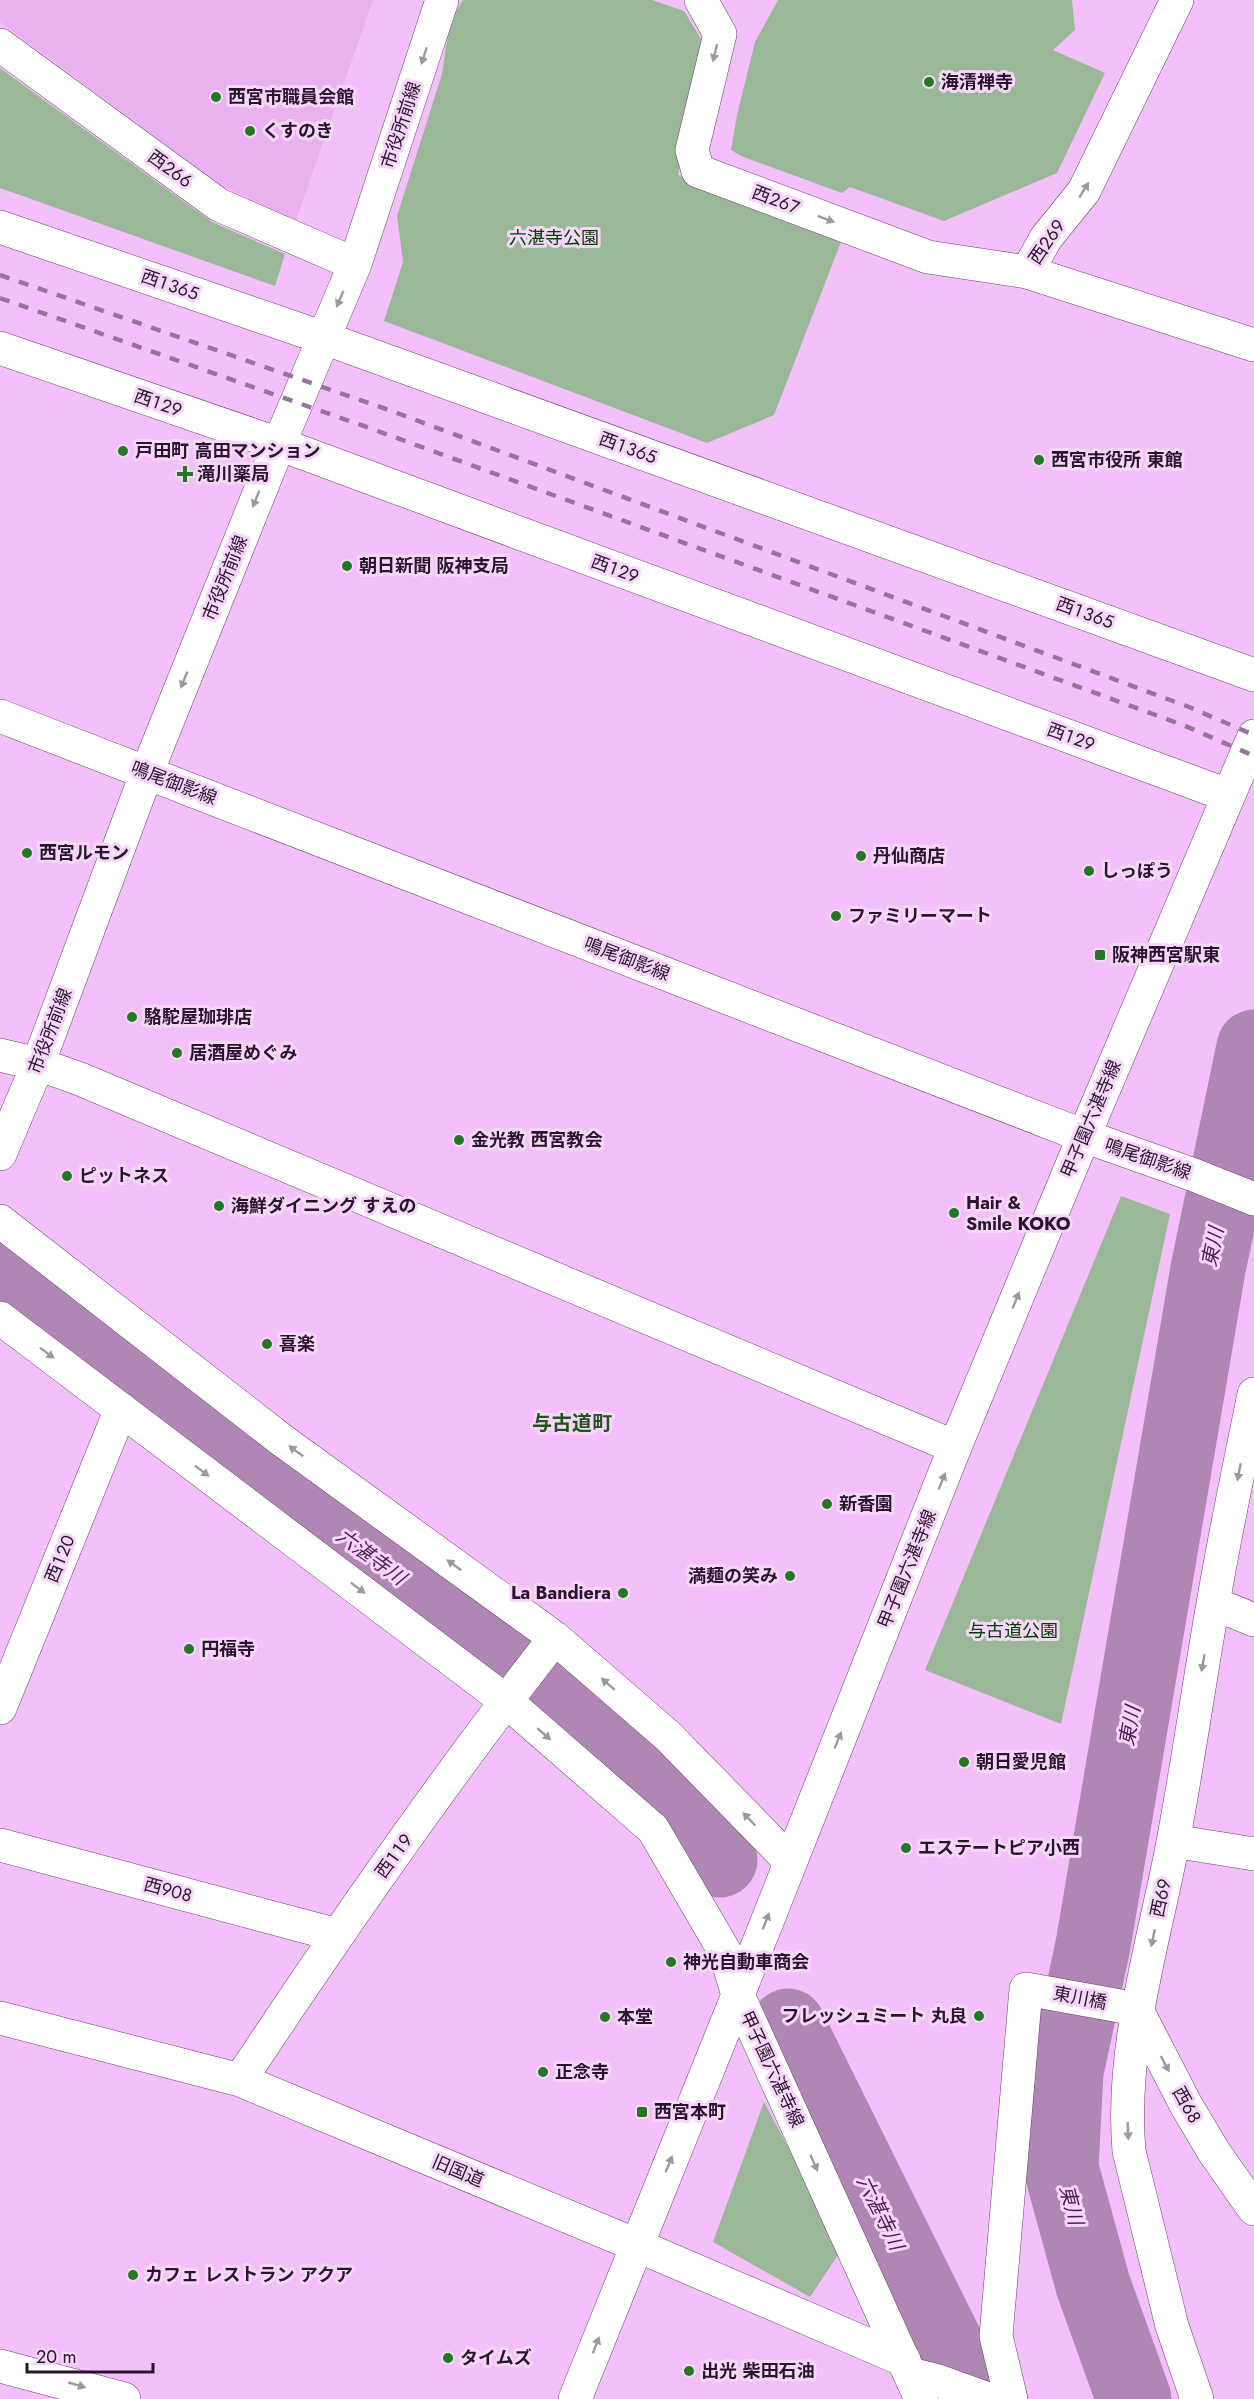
<svg xmlns="http://www.w3.org/2000/svg" width="1254" height="2399" font-family="Jost,'Noto Sans JP',sans-serif">
  <style>
    .built { fill: #e9b1f0 }
    .green { fill: #9ab897 }
    .lines { fill: none; stroke-linecap: round; stroke-linejoin: round }
    .river { stroke: #b086b5; stroke-width: 75 }
    .minor-casing { stroke: #6d3f73; stroke-width: 34 }
    .major-casing { stroke: #6d3f73; stroke-width: 34 }
    .highway-casing { stroke: #6d3f73; stroke-width: 34 }
    .minor { stroke: #fff; stroke-width: 33 }
    .major { stroke: #fff; stroke-width: 33 }
    .highway { stroke: #fff; stroke-width: 33 }
    .rail { stroke: #98739e; stroke-width: 4.5; stroke-dasharray: 10 10; stroke-linecap: butt }
    .oneway { fill: #9f96a0 }
    .poi-dot { fill: #247823; stroke: #f6d6f9; stroke-width: 2 }
    .labels { text-anchor: middle; dominant-baseline: central; stroke-width: 6; stroke-linejoin: round; paint-order: stroke }
    .poi-label { font-size: 18px; font-weight: bold; fill: #29162c; stroke: #f6d6f9; text-anchor: start }
    .street-label { font-size: 18px; fill: #29162c; stroke: #f6d6f9 }
    .park-label { font-size: 18px; fill: #004200; stroke: #f6d6f9 }
    .water-label { font-size: 20px; font-style: italic; fill: #4e1a55; stroke: #f6d6f9 }
    .neighbourhood-label { font-size: 20px; font-weight: bold; fill: #21541f; stroke: #f6d6f9 }
  </style>
  <rect width="100%" height="100%" fill="#f4c0fb"/>
  <path class="built" d="M0 0H373L296 220 222 186 0 22Z"/>
  <path class="green" d="M463 0H652L684 11 706 47 678 175 841 242 774 415 707 443 384 321 403 262 397 216 442 74 450 21Z
    M778 0H1072L1075 30 1053 50 1105 73 1057 173 944 221 850 187 842 193 741 156 731 150 737 115 755 42Z
    M0 68 212 222 285 254 275 286 0 188Z
    M1121 1196 1170 1214 1061 1724 925 1670Z
    M764 2102 842 2249 810 2297 713 2242Z"/>
  <g class="lines">
    <path class="river" d="M0 1277 276 1488 512 1658 675 1795 700 1828 720 1860
      M788 2026 973 2399
      M1134 2399 1093 2285 1061 2168 1066 2072 1093 1945 1208 1269 1254 1047"/>
    <g class="minor-casing">
      <path id="minor" d="M701 0 720 34 692 150 698 171 928 257 1027 272 1254 345
        M0 45 219 205 355 264
        M0 227 324 338 1254 675
        M1027 272 1046 238 1084 191 1177 0
        M0 348 279 444 1227 795
        M0 716 1084 1136 1194 1175 1254 1199
        M0 1055 38 1064 80 1079 955 1447
        M0 1154 38 1064 147 772 279 444 355 264 442 0
        M0 1221 283 1441 555 1638 668 1736 790 1861
        M0 1318 506 1701 653 1829 725 1952 738 1995 575 2399
        M1213 1603 1254 1620
        M0 1708 121 1409
        M1173 1841 1254 1854
        M0 1845 337 1935
        M0 2018 240 2080 636 2245 904 2360
        M240 2080C340 1929 443 1780 555 1638
        M910 2374 938 2381 988 2399
        M1011 2399 996 2336 1026 1989 1120 2006 1138 2012 1186 2105 1214 2152 1254 2209
        M1197 2399 1172 2326 1129 2151C1120 2047 1154 1943 1173 1842 1188 1763 1199 1683 1213 1604 1225 1533 1240 1464 1254 1394"/>
    </g>
    <g class="major-casing">
      <path id="major" d="M921 2399 738 1995 955 1447 1084 1136 1254 736"/>
    </g>
    <g class="highway-casing">
      <path id="highway" d="M0 2366 124 2399"/>
    </g>
    <use href="#minor" class="minor"/>
    <use href="#major" class="major"/>
    <use href="#highway" class="highway"/>
    <path class="rail" d="M0 275 386 409 1189 707 1254 735
      M0 298 375 430 1183 725 1254 756"/>
  </g>
  <defs><path id="oneway-solid" d="M-6-.8H1V-3.2L6.5 0L1 3.2V.8H-6Z" transform="scale(1.5)"/></defs>
  <g class="oneway">
    <use href="#oneway-solid" transform="translate(715 53) rotate(103)"/>
    <use href="#oneway-solid" transform="translate(424 56) rotate(108)"/>
    <use href="#oneway-solid" transform="translate(1084 190) rotate(-58)"/>
    <use href="#oneway-solid" transform="translate(826 219) rotate(21)"/>
    <use href="#oneway-solid" transform="translate(340 299) rotate(113)"/>
    <use href="#oneway-solid" transform="translate(256 499) rotate(112)"/>
    <use href="#oneway-solid" transform="translate(184 680) rotate(112)"/>
    <use href="#oneway-solid" transform="translate(1016 1300) rotate(-68)"/>
    <use href="#oneway-solid" transform="translate(47 1353) rotate(37)"/>
    <use href="#oneway-solid" transform="translate(296 1451) rotate(-144)"/>
    <use href="#oneway-solid" transform="translate(202 1471) rotate(37)"/>
    <use href="#oneway-solid" transform="translate(1239 1472) rotate(101)"/>
    <use href="#oneway-solid" transform="translate(942 1481) rotate(-68)"/>
    <use href="#oneway-solid" transform="translate(454 1565) rotate(-144)"/>
    <use href="#oneway-solid" transform="translate(358 1588) rotate(37)"/>
    <use href="#oneway-solid" transform="translate(1203 1663) rotate(100)"/>
    <use href="#oneway-solid" transform="translate(608 1684) rotate(-139)"/>
    <use href="#oneway-solid" transform="translate(544 1734) rotate(41)"/>
    <use href="#oneway-solid" transform="translate(838 1740) rotate(-68)"/>
    <use href="#oneway-solid" transform="translate(749 1819) rotate(-134)"/>
    <use href="#oneway-solid" transform="translate(766 1921) rotate(-69)"/>
    <use href="#oneway-solid" transform="translate(1153 1938) rotate(102)"/>
    <use href="#oneway-solid" transform="translate(1165 2064) rotate(62)"/>
    <use href="#oneway-solid" transform="translate(1128 2131) rotate(88)"/>
    <use href="#oneway-solid" transform="translate(814 2163) rotate(66)"/>
    <use href="#oneway-solid" transform="translate(669 2164) rotate(-68)"/>
    <use href="#oneway-solid" transform="translate(596 2345) rotate(-69)"/>
    <use href="#oneway-solid" transform="translate(77 2385) rotate(16)"/>
  </g>
  <g class="poi-dot">
    <circle cx="929" cy="82" r="6"/>
    <circle cx="216" cy="97" r="6"/>
    <circle cx="250" cy="131" r="6"/>
    <circle cx="123" cy="451" r="6"/>
    <circle cx="1039" cy="460" r="6"/>
    <path d="M182 465h6v6h6v6h-6v6h-6v-6h-6v-6h6z"/>
    <circle cx="347" cy="566" r="6"/>
    <circle cx="27" cy="853" r="6"/>
    <circle cx="861" cy="856" r="6"/>
    <circle cx="1089" cy="871" r="6"/>
    <circle cx="836" cy="916" r="6"/>
    <rect x="1094" y="949" width="12" height="12" rx="3"/>
    <circle cx="132" cy="1017" r="6"/>
    <circle cx="177" cy="1053" r="6"/>
    <circle cx="459" cy="1140" r="6"/>
    <circle cx="67" cy="1176" r="6"/>
    <circle cx="219" cy="1206" r="6"/>
    <circle cx="954" cy="1213" r="6"/>
    <circle cx="267" cy="1344" r="6"/>
    <circle cx="827" cy="1504" r="6"/>
    <circle cx="790" cy="1576" r="6"/>
    <circle cx="623" cy="1593" r="6"/>
    <circle cx="189" cy="1649" r="6"/>
    <circle cx="964" cy="1762" r="6"/>
    <circle cx="906" cy="1848" r="6"/>
    <circle cx="671" cy="1962" r="6"/>
    <circle cx="979" cy="2016" r="6"/>
    <circle cx="605" cy="2017" r="6"/>
    <circle cx="543" cy="2072" r="6"/>
    <rect x="636" y="2106" width="12" height="12" rx="3"/>
    <circle cx="133" cy="2275" r="6"/>
    <circle cx="448" cy="2358" r="6"/>
    <circle cx="689" cy="2371" r="6"/>
  </g>
  <g class="labels">
    <g class="poi-label">
      <text x="941" y="82">海清禅寺</text>
      <text x="228" y="97">西宮市職員会館</text>
      <text x="262" y="131">くすのき</text>
      <text x="135" y="451">戸田町 高田マンション</text>
      <text x="1051" y="460">西宮市役所 東館</text>
      <text x="197" y="474">滝川薬局</text>
      <text x="359" y="566">朝日新聞 阪神支局</text>
      <text x="39" y="853">西宮ルモン</text>
      <text x="873" y="856">丹仙商店</text>
      <text x="1101" y="871">しっぽう</text>
      <text x="848" y="916">ファミリーマート</text>
      <text x="1112" y="955">阪神西宮駅東</text>
      <text x="144" y="1017">駱駝屋珈琲店</text>
      <text x="189" y="1053">居酒屋めぐみ</text>
      <text x="471" y="1140">金光教 西宮教会</text>
      <text x="79" y="1176">ピットネス</text>
      <text x="966" y="1203">Hair &amp;<tspan x="966" dy="21">Smile KOKO</tspan></text>
      <text x="231" y="1206">海鮮ダイニング すえの</text>
      <text x="279" y="1344">喜楽</text>
      <text x="839" y="1504">新香園</text>
      <text x="778" y="1576" text-anchor="end">満麺の笑み</text>
      <text x="611" y="1593" text-anchor="end">La Bandiera</text>
      <text x="201" y="1649">円福寺</text>
      <text x="976" y="1762">朝日愛児館</text>
      <text x="918" y="1848">エステートピア小西</text>
      <text x="683" y="1962">神光自動車商会</text>
      <text x="967" y="2016" text-anchor="end">フレッシュミート 丸良</text>
      <text x="617" y="2017">本堂</text>
      <text x="555" y="2072">正念寺</text>
      <text x="654" y="2112">西宮本町</text>
      <text x="145" y="2275">カフェ レストラン アクア</text>
      <text x="460" y="2358">タイムズ</text>
      <text x="701" y="2371">出光 柴田石油</text>
    </g>
    <g class="street-label">
      <text transform="translate(401 125) rotate(-72)">市役所前線</text>
      <text transform="translate(170 169) rotate(36)">西２６６</text>
      <text transform="translate(776 200) rotate(21)">西２６７</text>
      <text transform="translate(1047 242) rotate(-56)">西２６９</text>
      <text transform="translate(170 285) rotate(19)">西１３６５</text>
      <text transform="translate(158 403) rotate(19)">西１２９</text>
      <text transform="translate(628 448) rotate(20)">西１３６５</text>
      <text transform="translate(615 569) rotate(20)">西１２９</text>
      <text transform="translate(225 578) rotate(-68)">市役所前線</text>
      <text transform="translate(1085 613) rotate(20)">西１３６５</text>
      <text transform="translate(1071 737) rotate(20)">西１２９</text>
      <text transform="translate(174 783) rotate(21)">鳴尾御影線</text>
      <text transform="translate(627 959) rotate(21)">鳴尾御影線</text>
      <text transform="translate(50 1031) rotate(-69)">市役所前線</text>
      <text transform="translate(1091 1119) rotate(-67)">甲子園六湛寺線</text>
      <text transform="translate(1148 1159) rotate(19)">鳴尾御影線</text>
      <text transform="translate(60 1559) rotate(-68)">西１２０</text>
      <text transform="translate(907 1569) rotate(-68)">甲子園六湛寺線</text>
      <text transform="translate(394 1856) rotate(-54)">西１１９</text>
      <text transform="translate(168 1890) rotate(15)">西９０８</text>
      <text transform="translate(1161 1898) rotate(-78)">西６９</text>
      <text transform="translate(1080 1998) rotate(11)">東川橋</text>
      <text transform="translate(772 2069) rotate(65)">甲子園六湛寺線</text>
      <text transform="translate(1187 2105) rotate(61)">西６８</text>
      <text transform="translate(458 2171) rotate(23)">旧国道</text>
    </g>
    <g class="park-label">
      <text x="554" y="238">六湛寺公園</text>
      <text x="1013" y="1631">与古道公園</text>
    </g>
    <g class="water-label">
      <text transform="translate(1213 1247) rotate(-79)">東川</text>
      <text transform="translate(371 1557) rotate(36)">六湛寺川</text>
      <text transform="translate(1130 1726) rotate(-80)">東川</text>
      <text transform="translate(1071 2205) rotate(75)">東川</text>
      <text transform="translate(880 2213) rotate(64)">六湛寺川</text>
    </g>
    <g class="neighbourhood-label">
      <text x="572" y="1423">与古道町</text>
    </g>
  </g>
  <path d="M27 2363v9h126v-9" fill="none" stroke="#29162c" stroke-width="3"/>
  <text x="36" y="2363" font-size="18" fill="#29162c" stroke="#f6d6f9" stroke-width="4.5" paint-order="stroke">20 m</text>
</svg>
